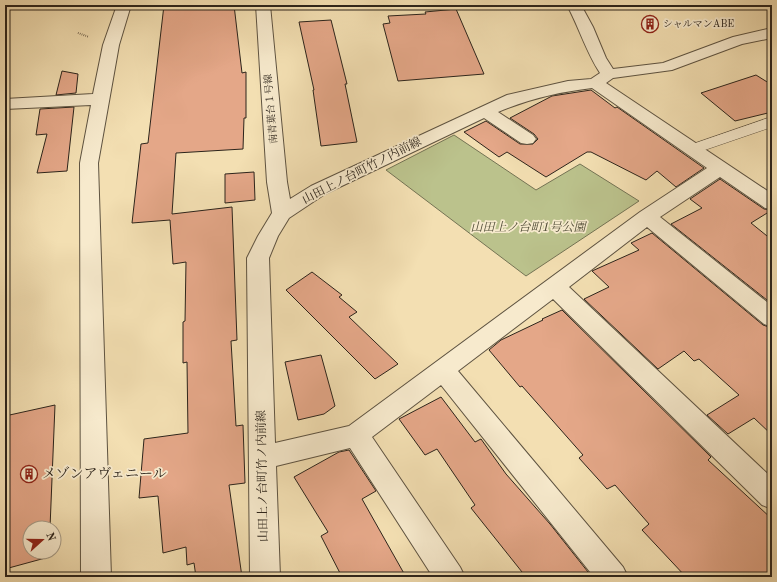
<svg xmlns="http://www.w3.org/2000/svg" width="777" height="582" font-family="'Old Standard TT','Noto Serif JP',serif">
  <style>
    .green { fill: #bbc28c; stroke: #747354 }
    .building { fill: #e4a788; stroke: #2c241b }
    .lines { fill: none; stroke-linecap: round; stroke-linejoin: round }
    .service-casing { stroke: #5e5341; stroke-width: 1 }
    .minor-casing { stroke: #5e5341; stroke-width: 2 }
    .path { stroke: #2c241b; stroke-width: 2; stroke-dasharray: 0.5 1.5; stroke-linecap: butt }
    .service { fill: #f7eacd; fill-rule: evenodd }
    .minor { fill: #f7eacd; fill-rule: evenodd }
    .labels { text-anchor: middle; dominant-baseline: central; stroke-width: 3.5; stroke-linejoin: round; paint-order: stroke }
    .far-poi-label { font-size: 10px; fill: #2c241b; stroke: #f7eacd; text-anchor: start }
    .far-street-label { font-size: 10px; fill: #2c241b; stroke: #f7eacd }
    .street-label { font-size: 12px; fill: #2c241b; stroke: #f7eacd }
    .park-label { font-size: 12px; font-style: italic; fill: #504c37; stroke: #f7eacd }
    .near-poi-label { font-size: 14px; fill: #2c241b; stroke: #f7eacd; text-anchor: start }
  </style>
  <rect width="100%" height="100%" fill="#f3dfb2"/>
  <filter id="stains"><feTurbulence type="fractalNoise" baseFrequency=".005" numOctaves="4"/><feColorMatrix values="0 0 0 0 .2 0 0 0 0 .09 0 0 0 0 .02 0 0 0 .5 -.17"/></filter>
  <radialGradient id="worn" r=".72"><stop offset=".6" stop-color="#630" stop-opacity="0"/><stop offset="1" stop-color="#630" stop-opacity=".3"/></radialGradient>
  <path class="green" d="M454 135 536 190 580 164 639 201 526 276 386 170Z"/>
  <path class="building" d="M164 5H234L242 73 246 72V118H244L243 149 176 153 172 214 232 207 237 340 231 341 236 426 243 425 245 483 229 485 242 577H196L194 563 187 565 186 547 163 553 158 496 139 498 144 439 188 433 187 362 183 363V322L185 321 186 262 173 264 170 220 132 223 141 144 148 143Z
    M456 9 484 74 398 81 383 24 390 23 388 16 426 14 425 12Z
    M331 20 347 84H345L357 142 321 146 313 90H314L299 22Z
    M62 71 78 74 76 93 56 95Z
    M756 75 772 85V112L735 121 701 93Z
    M591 90 615 108 617 107 704 168 676 187 657 171 646 180 591 152H587L546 177 507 152 499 157 464 132 486 121 520 144H533L538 139 534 134 510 118 552 96Z
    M74 107 67 171 37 173 47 134 36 135 40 109Z
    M254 172 255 200 225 203V174Z
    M720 179 764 209 772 210 751 223 772 240V304L671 224 702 208 690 199Z
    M652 233 763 325 772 328V435L754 418 728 434 707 415 739 395 699 359 694 361 684 351 658 369 584 299 609 287 592 271 639 250 631 243Z
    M312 272 342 295 339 297 357 312 349 317 398 364 375 379 286 290Z
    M562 310 711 457 708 460 772 519V577H686L642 530 649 524 615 485 607 489 579 458 583 455 522 386 520 387 489 350 501 340 543 320 542 319Z
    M321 355 335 406 324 414 298 420 285 362Z
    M441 397 475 442 481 439 506 474 550 524 592 577H526L471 508 475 505 437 449 425 455 399 419Z
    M55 405 50 528H30V552H49V557L5 569V416Z
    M349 450 376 491 362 499 406 577H342L321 536 328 532 294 477 339 452Z"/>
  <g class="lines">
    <g class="service-casing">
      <path id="service" d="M768 118 772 119V127L699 152 693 154 687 152 685 149 687 146Z"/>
    </g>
    <g class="minor-casing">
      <path id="minor" d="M117 5H131L119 45 98 163 111 577H81L80 163 91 105 5 109V99L93 94 103 45Z
        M256 5H270L287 182 290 199 311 186 507 95 568 81 591 79 600 73C586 52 579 27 567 5H581L593 27 606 58 613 69 663 63 733 37 772 28V38L742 44 672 70 613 78 606 83 772 194V209L765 208 720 177 660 217 772 306V327L764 324 647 227 569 287 772 478V509L762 505 553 299 458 371 623 567 628 577H594L441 385 372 437 460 567 465 577H433L350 448 276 466 280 577H250L247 258 258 236 272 213 267 182ZM592 88 707 168 640 212 349 426 275 443 269 258 278 236 289 218 325 194 484 118 521 143 527 144 533 143 536 139 533 135 498 112C528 99 559 92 592 88Z"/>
    </g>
    <path class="path" d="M78 33 89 37"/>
    <use href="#service" class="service"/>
    <use href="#minor" class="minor"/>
  </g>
  <defs>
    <g id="building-ring" transform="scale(0.9)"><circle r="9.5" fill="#f7eacd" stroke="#8f2418" stroke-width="1.5"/><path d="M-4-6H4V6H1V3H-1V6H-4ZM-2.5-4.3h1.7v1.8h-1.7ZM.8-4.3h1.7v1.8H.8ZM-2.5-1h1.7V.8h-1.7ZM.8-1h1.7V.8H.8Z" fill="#8f2418"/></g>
  </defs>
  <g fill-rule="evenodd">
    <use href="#building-ring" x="650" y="24"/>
    <use href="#building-ring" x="29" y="474"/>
  </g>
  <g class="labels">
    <g class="far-poi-label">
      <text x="663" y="24">シャルマンABE</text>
    </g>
    <g class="far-street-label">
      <text transform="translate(271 109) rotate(-95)">南青葉台１号線</text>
    </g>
    <g class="street-label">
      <text transform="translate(362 171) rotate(-27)">山田上ノ台町竹ノ内前線</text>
      <text transform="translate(263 476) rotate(-91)">山田上ノ台町竹ノ内前線</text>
    </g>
    <g class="park-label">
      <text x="528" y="228">山田上ノ台町1号公園</text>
    </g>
    <g class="near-poi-label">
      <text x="42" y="474">メゾンアヴェニール</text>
    </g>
  </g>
  <rect width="777" height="582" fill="none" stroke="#f3dfb2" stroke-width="20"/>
  <rect x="6" y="6" width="765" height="570" fill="none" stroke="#2c241b" stroke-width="2"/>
  <rect x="10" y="10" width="757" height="562" fill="none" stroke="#2c241b"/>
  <g transform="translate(42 540) rotate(69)"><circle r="19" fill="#f7eacd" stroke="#a69b86"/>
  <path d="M0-3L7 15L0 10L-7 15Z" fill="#8f2418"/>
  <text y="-6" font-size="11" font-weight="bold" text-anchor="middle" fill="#2c241b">N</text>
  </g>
  <rect width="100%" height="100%" filter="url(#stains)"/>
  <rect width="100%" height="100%" fill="url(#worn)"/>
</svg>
